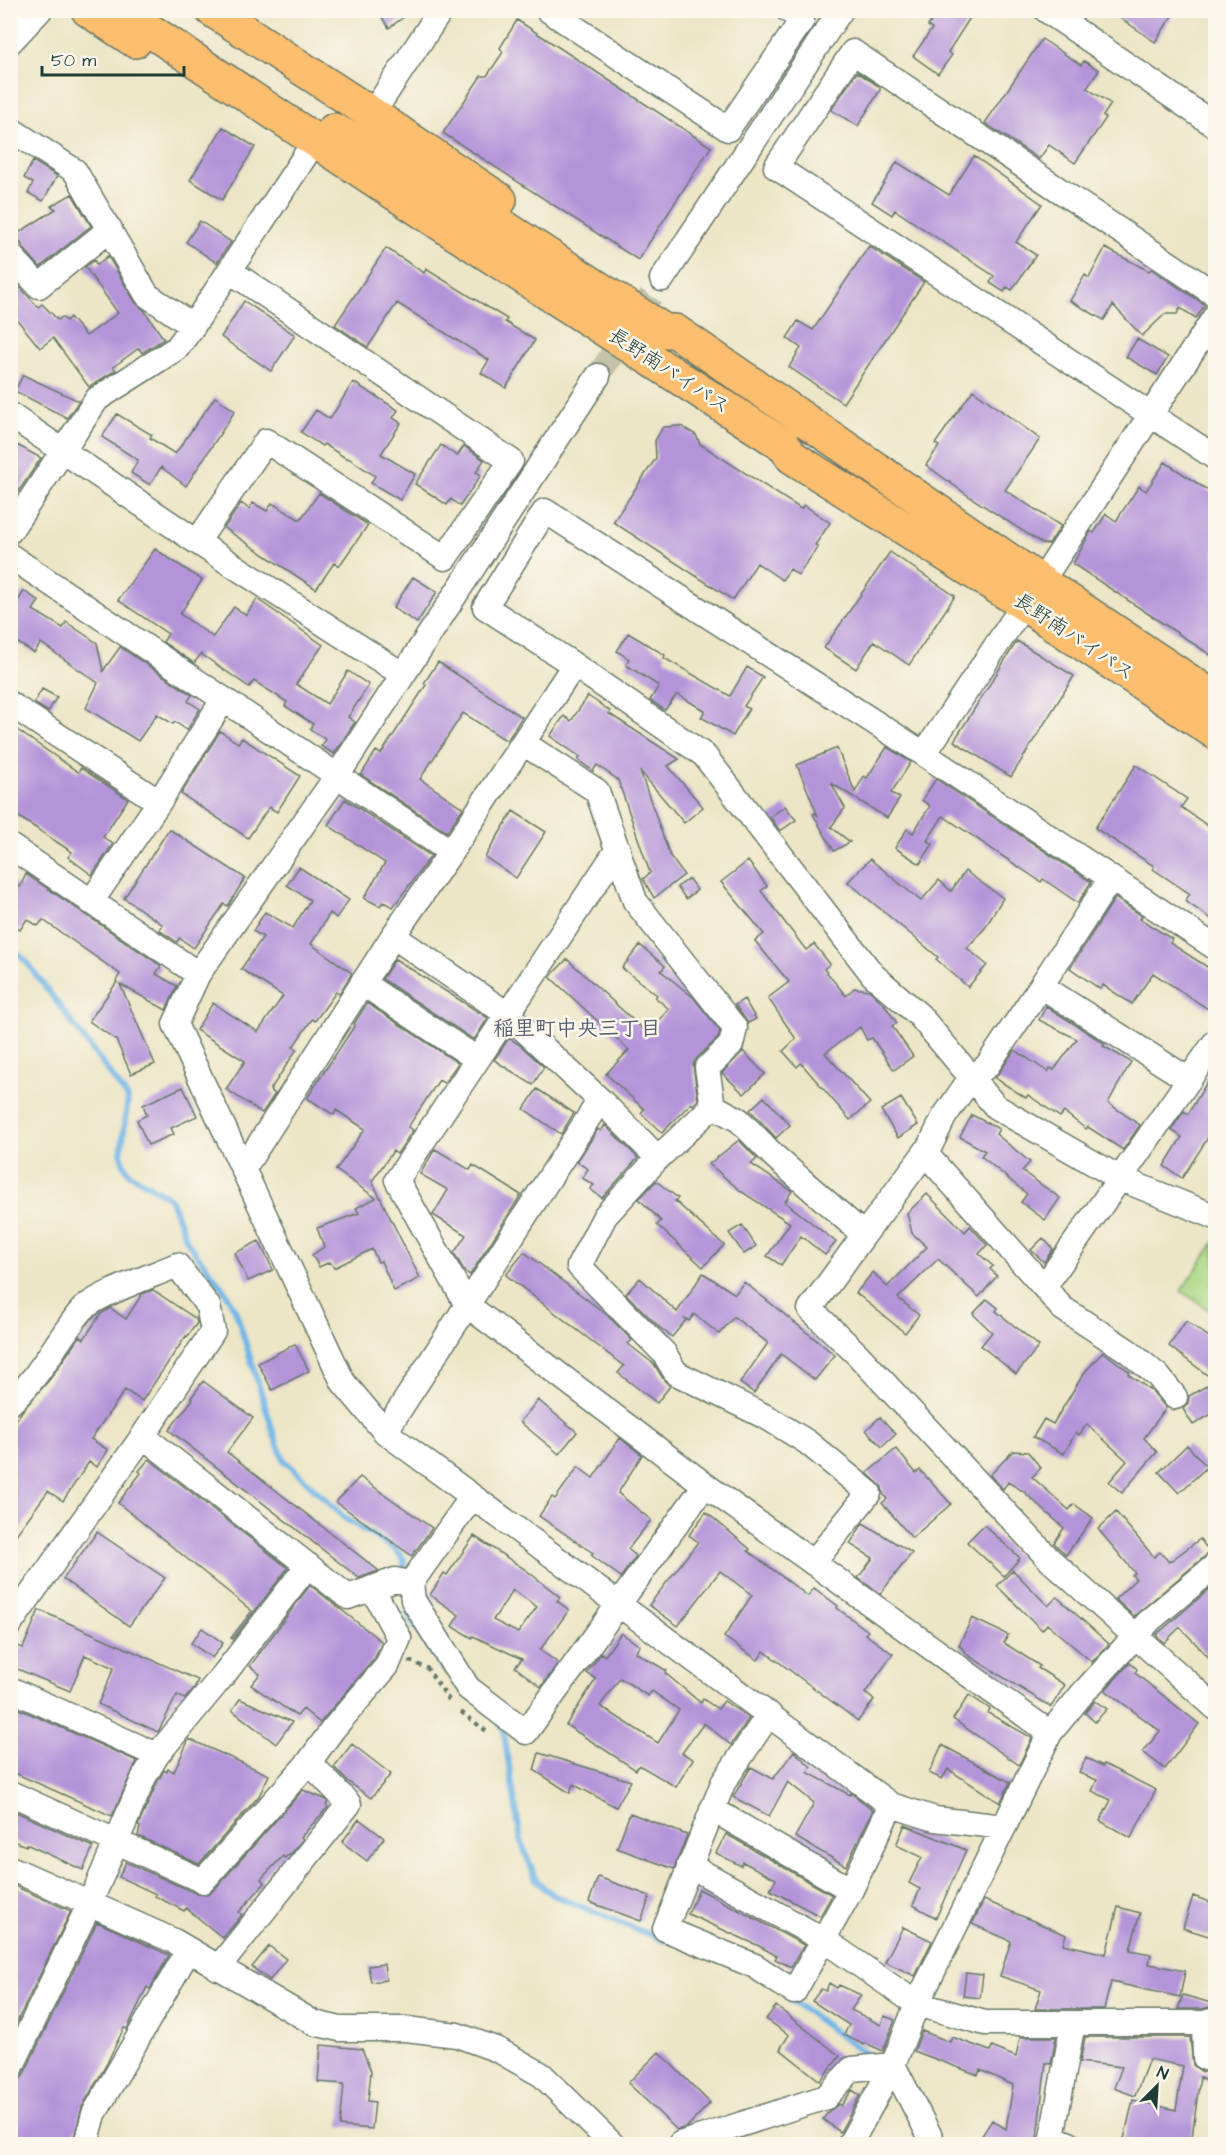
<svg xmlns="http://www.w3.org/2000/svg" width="1226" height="2155" font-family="'Architects Daughter','Klee One',sans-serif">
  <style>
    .grass { fill: url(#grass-tufts); stroke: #668b5d; stroke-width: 1.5 }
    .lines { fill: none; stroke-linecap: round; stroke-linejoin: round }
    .stream { stroke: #6fb5e6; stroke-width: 6 }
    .building { fill: #b494d9; fill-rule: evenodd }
    .minor-tunnel { stroke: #c3c3a9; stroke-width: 24; stroke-dasharray: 24 12; stroke-linecap: butt }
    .minor-casing { stroke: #677867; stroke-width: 27 }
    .highway-casing { stroke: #677867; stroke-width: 36 }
    .path { stroke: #677867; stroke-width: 4; stroke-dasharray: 4.5 4.5; stroke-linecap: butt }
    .minor { stroke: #fff; stroke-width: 24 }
    .highway { stroke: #fbbd6e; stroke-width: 33 }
    .labels { text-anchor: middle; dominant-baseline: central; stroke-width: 5; stroke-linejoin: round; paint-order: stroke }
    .street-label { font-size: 20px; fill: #1f3d34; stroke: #fbf7ec }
    .neighbourhood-label { font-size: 21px; font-weight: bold; fill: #535b6e; stroke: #fbf7ec }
  </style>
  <defs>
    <pattern id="grass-tufts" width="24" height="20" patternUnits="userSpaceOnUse" patternTransform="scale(1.5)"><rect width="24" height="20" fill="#acd986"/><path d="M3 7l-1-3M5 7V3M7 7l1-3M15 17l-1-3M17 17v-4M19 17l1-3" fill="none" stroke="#94bb74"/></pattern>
  </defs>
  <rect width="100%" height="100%" fill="#fbf7ec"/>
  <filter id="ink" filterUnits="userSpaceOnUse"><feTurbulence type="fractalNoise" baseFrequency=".0167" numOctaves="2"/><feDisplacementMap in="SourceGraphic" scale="12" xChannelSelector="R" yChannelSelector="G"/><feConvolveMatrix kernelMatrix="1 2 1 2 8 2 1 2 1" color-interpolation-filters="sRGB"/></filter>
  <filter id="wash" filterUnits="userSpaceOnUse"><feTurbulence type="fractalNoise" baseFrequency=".008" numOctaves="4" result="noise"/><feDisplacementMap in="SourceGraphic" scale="24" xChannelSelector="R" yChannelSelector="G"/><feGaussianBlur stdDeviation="1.35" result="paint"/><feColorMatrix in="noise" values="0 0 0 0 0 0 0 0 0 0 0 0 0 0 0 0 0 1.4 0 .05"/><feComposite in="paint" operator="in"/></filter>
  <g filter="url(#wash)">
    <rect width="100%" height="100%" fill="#ece5c6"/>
    <path class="grass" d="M1215 1241V1314L1181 1291Z"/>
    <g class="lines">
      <path class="stream" d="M10 947 26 961 128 1098 121 1154 124 1165 130 1174 170 1198 188 1243 225 1291 236 1312 276 1441 284 1460 347 1520 395 1549 404 1559V1578
        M407 1613 442 1668
        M500 1725 503 1728 521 1841 535 1878 544 1888 555 1896 665 1941
        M791 2000 868 2056"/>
    </g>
    <g id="blocks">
      <path class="building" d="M377 10H413L389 28Z
        M939 10H975L948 52 952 55 938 74 913 56 932 29 928 26Z
        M1109 10H1176L1155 42Z
        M517 20 711 147 638 260 443 133 481 76H487L503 52 500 48Z
        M1042 39 1081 65 1084 61 1099 70 1087 88 1111 104 1103 116 1106 118 1075 163 1049 145 1039 159 985 123Z
        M857 72 880 87V90L858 126 831 110Z
        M223 127 255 147 222 200 190 180Z
        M974 156 1042 204 1016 242 1036 255 1012 290 1007 287 1004 292 990 283 994 276 895 210 892 215 872 202 897 162 949 195Z
        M33 161 57 176 43 201 28 193 33 183 24 178Z
        M72 194 91 226 40 267 26 251 15 235 56 209 51 206Z
        M200 221 231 242 217 263 186 242Z
        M869 246 924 282 843 403 789 367 801 348 787 338 798 321 813 330Z
        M386 248 424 273 426 269 507 319 505 322 535 340 506 388 481 373 489 360 397 303 368 347 335 325Z
        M1105 248 1149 271 1151 269 1205 305 1196 318 1180 308 1177 314H1165L1142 336 1113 305 1104 320 1070 301 1085 275 1089 278Z
        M108 256 135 302 144 310 164 339 142 353 139 348 113 367 116 370 89 387 53 338 40 348 10 311V276L38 307 42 304 58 320 62 317 66 321 70 317 86 336 118 313 85 267 94 260 97 265Z
        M244 301 295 335 271 371 221 337Z
        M1137 339 1168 357 1157 375 1126 357Z
        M23 375 79 401 67 418 15 391Z
        M353 382 398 410 393 418 401 423 381 454 415 474 400 500 371 483 375 476 348 458 347 459 324 444 322 446 301 432 316 410 330 419Z
        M973 390 1040 439 1005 490 1061 526 1049 544H1043L970 497 926 465 939 446 935 444Z
        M215 397 235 411 186 486 161 467 150 485 131 473 138 460 102 437 117 414 152 435 150 438 175 454Z
        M681 426 696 435 700 444 801 509 804 505 830 523 815 545 818 547 798 575 790 569 782 580 757 563 733 600 613 522 656 458 655 441 663 427Z
        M17 445 41 458 10 504V457Z
        M441 445 457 456 464 446 484 460 476 472 481 475 460 506 451 499 447 505 415 484Z
        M1165 462 1215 495V658L1073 564 1091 531 1094 533 1106 514 1116 521 1139 486 1146 491Z
        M319 493 368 525 339 566 334 563 316 589 224 528 241 503 249 509 253 503 267 511 272 503 300 520Z
        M155 549 202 580 180 614 213 637 234 607 246 615 257 599 323 645 296 684 327 704 348 671 369 685 348 717 355 722 334 754 321 746 326 740 310 729 313 724 285 706 287 702 254 681 249 687 201 654 194 663 163 642 168 634 118 600Z
        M890 552 955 596 909 665 874 641 856 669 824 648Z
        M413 577 437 592 417 623 393 608Z
        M24 591 39 601 33 610 63 628 66 622 97 643 103 671 120 647 192 695 188 701 200 709 187 730 175 722 173 724 157 714 138 741 86 708 98 683 41 643 34 653 10 638V596L18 601Z
        M628 633 665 655 664 658 730 696 747 667 763 677 744 706 749 709 733 736 701 717 705 711 677 694 665 710 650 700 659 686 626 665 629 659 617 651Z
        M1017 641 1074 676 1011 777 954 741Z
        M438 662 522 717 507 741 463 713 420 779 463 808 447 832 361 775 376 751 381 754 426 685 424 683Z
        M42 689 57 697 48 712 34 703Z
        M588 696 610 711 608 713 679 759 668 766 703 807 684 823 640 771 670 856 684 875 654 898 643 879 650 873 618 780 597 765 593 771 578 760 580 757 550 736 564 716 571 721Z
        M10 725 78 772 81 768 128 799 103 837 113 844 92 875 68 857 72 852 10 811Z
        M220 731 238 743 242 738 300 776 277 812 269 807 248 838 181 794Z
        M887 747 911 762 891 793 900 798 887 818 831 783 845 808 831 827 850 842 834 851 813 814 815 813 818 816 797 765 837 748 855 792 864 776 867 778Z
        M1136 765 1187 799 1181 807 1215 831V921L1185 901 1190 894 1153 869 1154 866 1095 828Z
        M936 779 1091 882 1078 903 1043 879 1041 882 943 816 927 841 933 844 920 864 895 848 907 829 913 833 930 806 922 800Z
        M345 799 431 856 393 907 383 902 380 906 364 898 385 863 328 825Z
        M785 806 796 820 780 831 770 817Z
        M513 811 546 832 516 878 485 857Z
        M169 829 245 878 228 906 224 904 194 948 179 938 177 942 159 930 163 925 124 898Z
        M870 859 921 901 939 880 951 891 965 871 1003 898 985 928 967 948 987 965 968 987 936 959 938 957 848 882Z
        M748 861 767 886 761 891 806 950 814 944 830 964 824 969 846 996 854 988 869 990 884 1004 897 1023 892 1026 913 1056 894 1070 872 1038 867 1040 860 1027 825 1053 870 1103 850 1120 801 1063 797 1067 783 1051 796 1039 768 998 789 982 755 941 764 934 721 882Z
        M299 867 349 900 336 918 330 913 311 944 352 973 339 994 336 992 315 1021 312 1019 293 1047 297 1049 270 1090 275 1094 262 1113 226 1089 245 1061 196 1030 213 1003 258 1032 283 996 241 969 263 937 253 931 265 912 293 928 310 900 287 885Z
        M26 874 161 966 156 974 177 986 166 1010 120 984 155 1064 131 1074 116 1040 89 1021 117 982 116 981 120 974 43 920 38 926 27 919 20 930 10 924V881L20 887Z
        M689 879 697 890 686 899 677 887Z
        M1115 898 1142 916 1140 919 1172 939 1170 943 1215 972V997L1208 1009 1153 973 1132 1004 1103 985 1100 989 1070 968Z
        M640 945 665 966 661 971 694 998 720 1031 718 1038 697 1058 693 1064 698 1100 693 1105 691 1103 662 1133 641 1113 644 1109 606 1074 629 1050 550 977 567 959 647 1033 669 1009 655 997 657 995 622 968Z
        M395 959 488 1018 474 1040 382 979Z
        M744 999 756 1019 748 1023 735 1005Z
        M367 1003 458 1063 444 1083 439 1080 408 1127 413 1130 397 1154 393 1151 372 1181 420 1278 394 1291 381 1261 378 1262 372 1249 334 1268 330 1262 319 1267 312 1255 324 1247 317 1228 359 1213 356 1208 376 1198 336 1170 365 1129 336 1110 334 1115 307 1098 355 1025 354 1024Z
        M1046 1006 1099 1040 1105 1044 1103 1046 1131 1062 1108 1103 1140 1125 1123 1150 1088 1127 1086 1129 1064 1112 1060 1117 1028 1095 1026 1098 995 1078 1015 1050 1048 1072 1050 1068 1054 1070 1077 1039 1039 1020Z
        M509 1038 520 1045 544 1067 533 1085 494 1060Z
        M743 1051 765 1074 744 1094 722 1073Z
        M1215 1069V1140L1209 1136 1182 1178 1164 1166 1182 1137 1171 1130 1184 1111 1188 1114Z
        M183 1087 197 1116 171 1128 174 1134 148 1145 137 1120 147 1115 143 1105Z
        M537 1089 574 1113 561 1134 524 1109Z
        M764 1097 790 1125 776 1138 750 1110Z
        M901 1098 918 1125 898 1138 881 1110Z
        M972 1115 999 1129 996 1134 1030 1162 1022 1171 1060 1198 1045 1220 1021 1202 1027 1194 981 1156 985 1151 960 1137Z
        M605 1125 638 1158 602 1198 590 1189 594 1185 582 1178 588 1169 577 1162 598 1129 601 1131Z
        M739 1140 757 1159 751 1164 792 1191 785 1202 836 1242 825 1255 801 1236 781 1265 767 1256 790 1223 742 1192 709 1164Z
        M435 1149 470 1170 473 1165 521 1195 470 1275 465 1272 454 1253 466 1235 433 1215 448 1190 420 1174Z
        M656 1181 678 1198 675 1201 724 1245 703 1267 657 1225 661 1221 639 1199Z
        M927 1194 965 1232 970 1226 987 1245 979 1254 993 1266 990 1269 997 1276 979 1297 938 1259 898 1298 919 1315 905 1333 856 1293 873 1272 887 1287 927 1247 912 1233 907 1213Z
        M742 1225 756 1246 744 1254 729 1233Z
        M1043 1238 1053 1249 1044 1262 1031 1250Z
        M259 1241 273 1270 248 1281 235 1253Z
        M524 1252 606 1314 632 1340 628 1344 654 1364 664 1380 670 1386 657 1403 618 1373 624 1366 506 1275Z
        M703 1273 735 1294 744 1282 835 1355 815 1380 781 1354 754 1393 740 1383 768 1343 734 1317 719 1334 694 1314 689 1321 684 1318 686 1320 672 1337 659 1327 626 1294 640 1278 677 1312Z
        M153 1290 196 1319 197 1323 187 1337 186 1336 142 1401 125 1390 91 1439 108 1450 97 1467 89 1462 63 1501 48 1491 10 1543V1429L23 1410 50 1379 80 1336 84 1339 100 1315 110 1308 126 1319 142 1294Z
        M987 1299 998 1308 996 1311 1039 1346 1016 1374 981 1346 992 1332 973 1314Z
        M1186 1321 1215 1341V1412L1193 1425 1183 1409 1188 1403 1189 1396 1215 1381 1169 1346Z
        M295 1344 309 1371 272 1390 258 1363Z
        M1103 1352 1130 1372 1128 1374 1153 1392 1166 1408 1144 1438 1157 1452 1122 1493 1109 1482 1127 1461 1087 1424 1079 1435 1076 1432 1064 1454 1033 1437 1044 1419 1053 1424 1084 1373Z
        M203 1381 253 1418 227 1452 379 1571 359 1578 169 1430 193 1399 191 1398Z
        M538 1400 577 1432 559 1454 520 1422Z
        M880 1417 896 1434 882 1447 866 1430Z
        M620 1438 642 1455 618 1493 651 1520 628 1549 636 1556 621 1577 591 1555 593 1553 539 1516 552 1497 555 1499 578 1467 593 1478Z
        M1187 1445 1207 1467 1179 1493 1159 1472Z
        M896 1449 916 1473 920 1470 951 1504 912 1538 882 1503 887 1499 883 1494 882 1487 867 1473Z
        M1013 1451 1028 1452 1041 1468 1032 1477 1069 1510 1074 1504 1093 1518 1066 1555 1054 1543 1064 1528 1023 1491 1008 1482 1003 1489 990 1475Z
        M149 1459 288 1568 233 1639 231 1638 252 1611 118 1503 141 1473 139 1471Z
        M360 1477 432 1528 412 1556 336 1502Z
        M706 1512 750 1549 748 1551 808 1596 814 1588 838 1606 837 1608 868 1631 865 1634 893 1654 865 1693 874 1700 858 1721 764 1651 758 1660 724 1637 752 1595 720 1571 678 1626 649 1605 698 1542 689 1535Z
        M1116 1512 1154 1557 1160 1552 1169 1562 1200 1539 1210 1552 1134 1616 1115 1599 1136 1579 1132 1575 1135 1573 1098 1529Z
        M863 1523 912 1553 880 1594 858 1578 873 1558 850 1544Z
        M984 1525 1020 1558 1004 1576 967 1542Z
        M97 1532 165 1578 129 1626 63 1579Z
        M474 1536 526 1570 560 1597 557 1601 569 1610 540 1650 558 1663 541 1687 515 1667 522 1659 473 1636 472 1638 452 1626 459 1615 430 1595 444 1573 447 1575ZM513 1590 537 1607 518 1633 493 1620Z
        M1013 1570 1048 1606 1057 1597 1109 1644 1092 1662 1047 1624 1042 1630 997 1586Z
        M310 1585 382 1642 375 1658 320 1723 303 1709 297 1716 251 1685 260 1674 250 1666Z
        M1214 1585 1215 1587V1664L1180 1627 1164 1643 1156 1635Z
        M39 1610 198 1680 194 1688 185 1699 177 1695 158 1732 98 1704 114 1668 85 1655 70 1691 10 1666V1661L17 1646 23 1648Z
        M972 1618 1008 1635 1004 1643 1040 1666 1038 1668 1065 1685 1051 1707 969 1656 959 1645Z
        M202 1628 223 1643 212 1658 191 1643Z
        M621 1633 640 1646 635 1652 667 1671 665 1673 701 1703 703 1699 718 1709 724 1701 749 1718 731 1745 704 1723 682 1753 693 1759 676 1787 639 1765 636 1770 566 1725 596 1679 587 1673 601 1653 605 1656ZM620 1678 648 1696 652 1691 679 1710 658 1743 600 1706Z
        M1130 1663 1137 1669 1135 1673 1199 1724 1165 1769 1143 1752 1160 1731 1105 1690Z
        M969 1695 990 1709 988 1713 1032 1738 1019 1765 953 1719Z
        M240 1699 292 1722 276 1744 232 1710Z
        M1095 1701 1107 1709 1095 1722 1085 1713Z
        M10 1705 137 1761 112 1816 10 1771Z
        M189 1739 269 1775 259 1796 199 1864 138 1836 140 1827 138 1826 157 1783 164 1770 167 1772 168 1769 174 1772Z
        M352 1744 391 1774 371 1798 347 1781 334 1767Z
        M942 1745 1010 1782 1000 1803 948 1769 942 1779 929 1773Z
        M794 1751 811 1767 807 1772 850 1795 851 1793 873 1810 846 1866 795 1837 814 1803 788 1782 769 1816 733 1797 751 1767 773 1779Z
        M539 1753 631 1781 616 1807 573 1784 570 1793 534 1770Z
        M1086 1758 1103 1766 1104 1764 1156 1790 1131 1838 1100 1821 1111 1800 1092 1791 1097 1780 1079 1773Z
        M303 1790 325 1799 328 1802 326 1805 328 1807 301 1837 303 1839 290 1855 289 1854 285 1858 283 1856 261 1879 265 1883 239 1912 242 1915 223 1938 186 1908 184 1911 155 1896 156 1894 119 1877 126 1862 197 1894 207 1895 214 1890Z
        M10 1809 93 1847 83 1870 26 1844V1846L10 1840Z
        M630 1813 687 1835 674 1869 617 1848Z
        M359 1819 384 1838 367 1861 342 1842Z
        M905 1825 966 1850 936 1918 913 1905 920 1889 909 1883 922 1857 896 1845Z
        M726 1834 832 1895 820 1916 770 1890 776 1879 743 1862 741 1866 716 1853Z
        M598 1877 650 1896 641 1921 589 1902Z
        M10 1884 71 1911 10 2036Z
        M699 1889 804 1945 791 1967 775 1959 777 1956 759 1946 688 1914Z
        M1193 1896 1215 1904V1938L1183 1928Z
        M984 1900 1066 1935 1063 1944 1106 1954 1118 1907 1140 1913 1130 1950 1151 1954 1149 1964 1185 1971 1180 1997 1111 1982 1104 2009H1035L1041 1990 1000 1976 1011 1941 972 1924Z
        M97 1922 169 1955 150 1989 147 1987 127 2029 124 2028 106 2065 82 2107 72 2145H10V2084L18 2082 23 2076Z
        M903 1927 932 1941 915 1976 885 1962Z
        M269 1946 286 1959 270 1980 252 1967Z
        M384 1964 386 1980 371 1982 368 1966Z
        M966 1973 983 1975 980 1998 963 1996Z
        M829 1983 837 1988 839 1985 861 1995 851 2010 881 2025 884 2016 895 2020 883 2051 865 2043 864 2045 844 2035 849 2025 812 2001 821 1989 826 1991Z
        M1183 1995 1215 2004V2006L1202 2009H1178Z
        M776 2006 840 2056 820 2081 780 2049 789 2035 766 2019Z
        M922 2031 950 2042 952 2037 990 2051 992 2047 1016 2057 1020 2037H1056L1051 2064 1046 2063 1036 2145H976L992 2120 1006 2129 1013 2085 980 2070 978 2075 914 2051Z
        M1085 2037H1190L1193 2065 1202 2072 1215 2074V2085L1200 2077 1191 2145H1144L1124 2139 1133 2100 1176 2110 1183 2066 1149 2059 1135 2096 1114 2088 1122 2067 1080 2062Z
        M321 2045 362 2049 371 2071 368 2101 375 2102 372 2129 340 2126 344 2084 318 2082Z
        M659 2052 710 2103 687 2127 677 2130 628 2083Z
        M852 2090 860 2095 840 2132 823 2119 829 2111 839 2104 841 2106Z"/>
    </g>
  </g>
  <g filter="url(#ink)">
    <use href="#blocks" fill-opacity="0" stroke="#677867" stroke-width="1.5"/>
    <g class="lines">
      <path class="minor-tunnel" d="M598 376 662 279"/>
      <g class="minor-casing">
        <path id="minor" d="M548 10 728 129 802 20 788 10
          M1046 10 1216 126
          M10 42 40 10
          M372 114 441 10
          M10 129 75 171 147 295 193 326
          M10 255 39 286 110 229
          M662 279 841 10
          M1216 295 853 52 776 167 1216 458
          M598 376 337 776 198 974 175 1024 343 1382 385 1432 891 1805 935 1819 1004 1827
          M10 415 197 542 402 674
          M10 531 97 399 177 348 193 326 307 153
          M197 542 266 441 445 558 511 461 230 271
          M10 556 451 852
          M1041 582 1216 315
          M10 704 159 802
          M523 743 597 791 635 901 735 1028 731 1045 707 1068 713 1106 658 1158 605 1216 579 1266 664 1353 676 1373 768 1418 807 1442 869 1493 813 1563
          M924 754 1024 604
          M10 846 198 974
          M618 849 397 1180 467 1305 705 1485 1050 1733
          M91 902 159 802 223 700
          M393 936 507 1014 600 1100 658 1158
          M1216 948 924 754 545 511 485 607 574 665 704 755 873 975 919 1015 996 1107 1121 1179 1216 1217
          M362 983 477 1059
          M1041 986 1189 1080
          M713 1106 739 1120 774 1156 864 1235 930 1146 944 1117 970 1079 987 1066 1041 986 1111 878
          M925 1153 1044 1287
          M244 1168 393 936 451 852 574 665
          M864 1235 810 1309 858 1355 1050 1560 1216 1708
          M1175 1397 1158 1376 1128 1351 1062 1308 1044 1287 1216 1041
          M10 1403C40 1377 56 1341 81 1311 96 1294 155 1275 177 1265L208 1306 213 1331 143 1436 10 1624
          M385 1432 600 1100
          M143 1436 348 1597 395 1580 411 1583
          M472 1497 411 1583 413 1600 468 1688 526 1732 705 1485
          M10 1689 157 1755
          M769 1714 723 1783 665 1929 755 1966 794 1992 851 1890 891 1805
          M10 1793 203 1881 309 1762 333 1729 387 1666 399 1638 372 1588
          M712 1809 851 1890
          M689 1865 824 1940 917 2004 985 2023H1073L1052 2137 1069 2144
          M10 1868 174 1941 314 2023 340 2029H406L457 2035 498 2050 542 2075 612 2144
          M218 1968 349 1804 309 1762
          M1073 2023H1204L1216 2020
          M1204 2023 1205 2058 1216 2060
          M893 2065 934 2144
          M10 2070 90 1903 144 1777 157 1755 225 1673 308 1565
          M86 2144 94 2114 188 1951
          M680 2144 826 2097 852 2069 893 2065 917 2004 1050 1733 1082 1694 1151 1619 1216 1565
          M850 2144 893 2065"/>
      </g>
      <g class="highway-casing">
        <path id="highway" d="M88 10 135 41
          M119 10 447 228 785 446 792 457 1024 604 1216 733
          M212 10 372 114 500 200
          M334 130 464 201 665 331H675L1041 582 1216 699"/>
      </g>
      <path class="path" d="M409 1661 427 1668 449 1700
        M461 1712 489 1733"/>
      <use href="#minor" class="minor"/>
      <use href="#highway" class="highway"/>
    </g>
  </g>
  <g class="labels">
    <g class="street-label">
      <text transform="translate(669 371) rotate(33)">長野南バイパス</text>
      <text transform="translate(1074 637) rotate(34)">長野南バイパス</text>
    </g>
    <g class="neighbourhood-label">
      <text x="577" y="1028">稲里町中央三丁目</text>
    </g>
  </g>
  <rect width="1226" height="2155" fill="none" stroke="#fbf7ec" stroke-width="36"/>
  <g transform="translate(1157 2086) rotate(24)" stroke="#fbf7ec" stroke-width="4.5" paint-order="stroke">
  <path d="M0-4.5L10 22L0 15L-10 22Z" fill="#1f3d34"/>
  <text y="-9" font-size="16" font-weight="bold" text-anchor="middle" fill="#1f3d34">N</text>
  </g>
  <path d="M42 66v9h142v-9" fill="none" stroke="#1f3d34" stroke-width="3"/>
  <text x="51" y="66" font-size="18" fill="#1f3d34" stroke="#fbf7ec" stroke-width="4.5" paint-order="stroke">50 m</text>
</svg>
